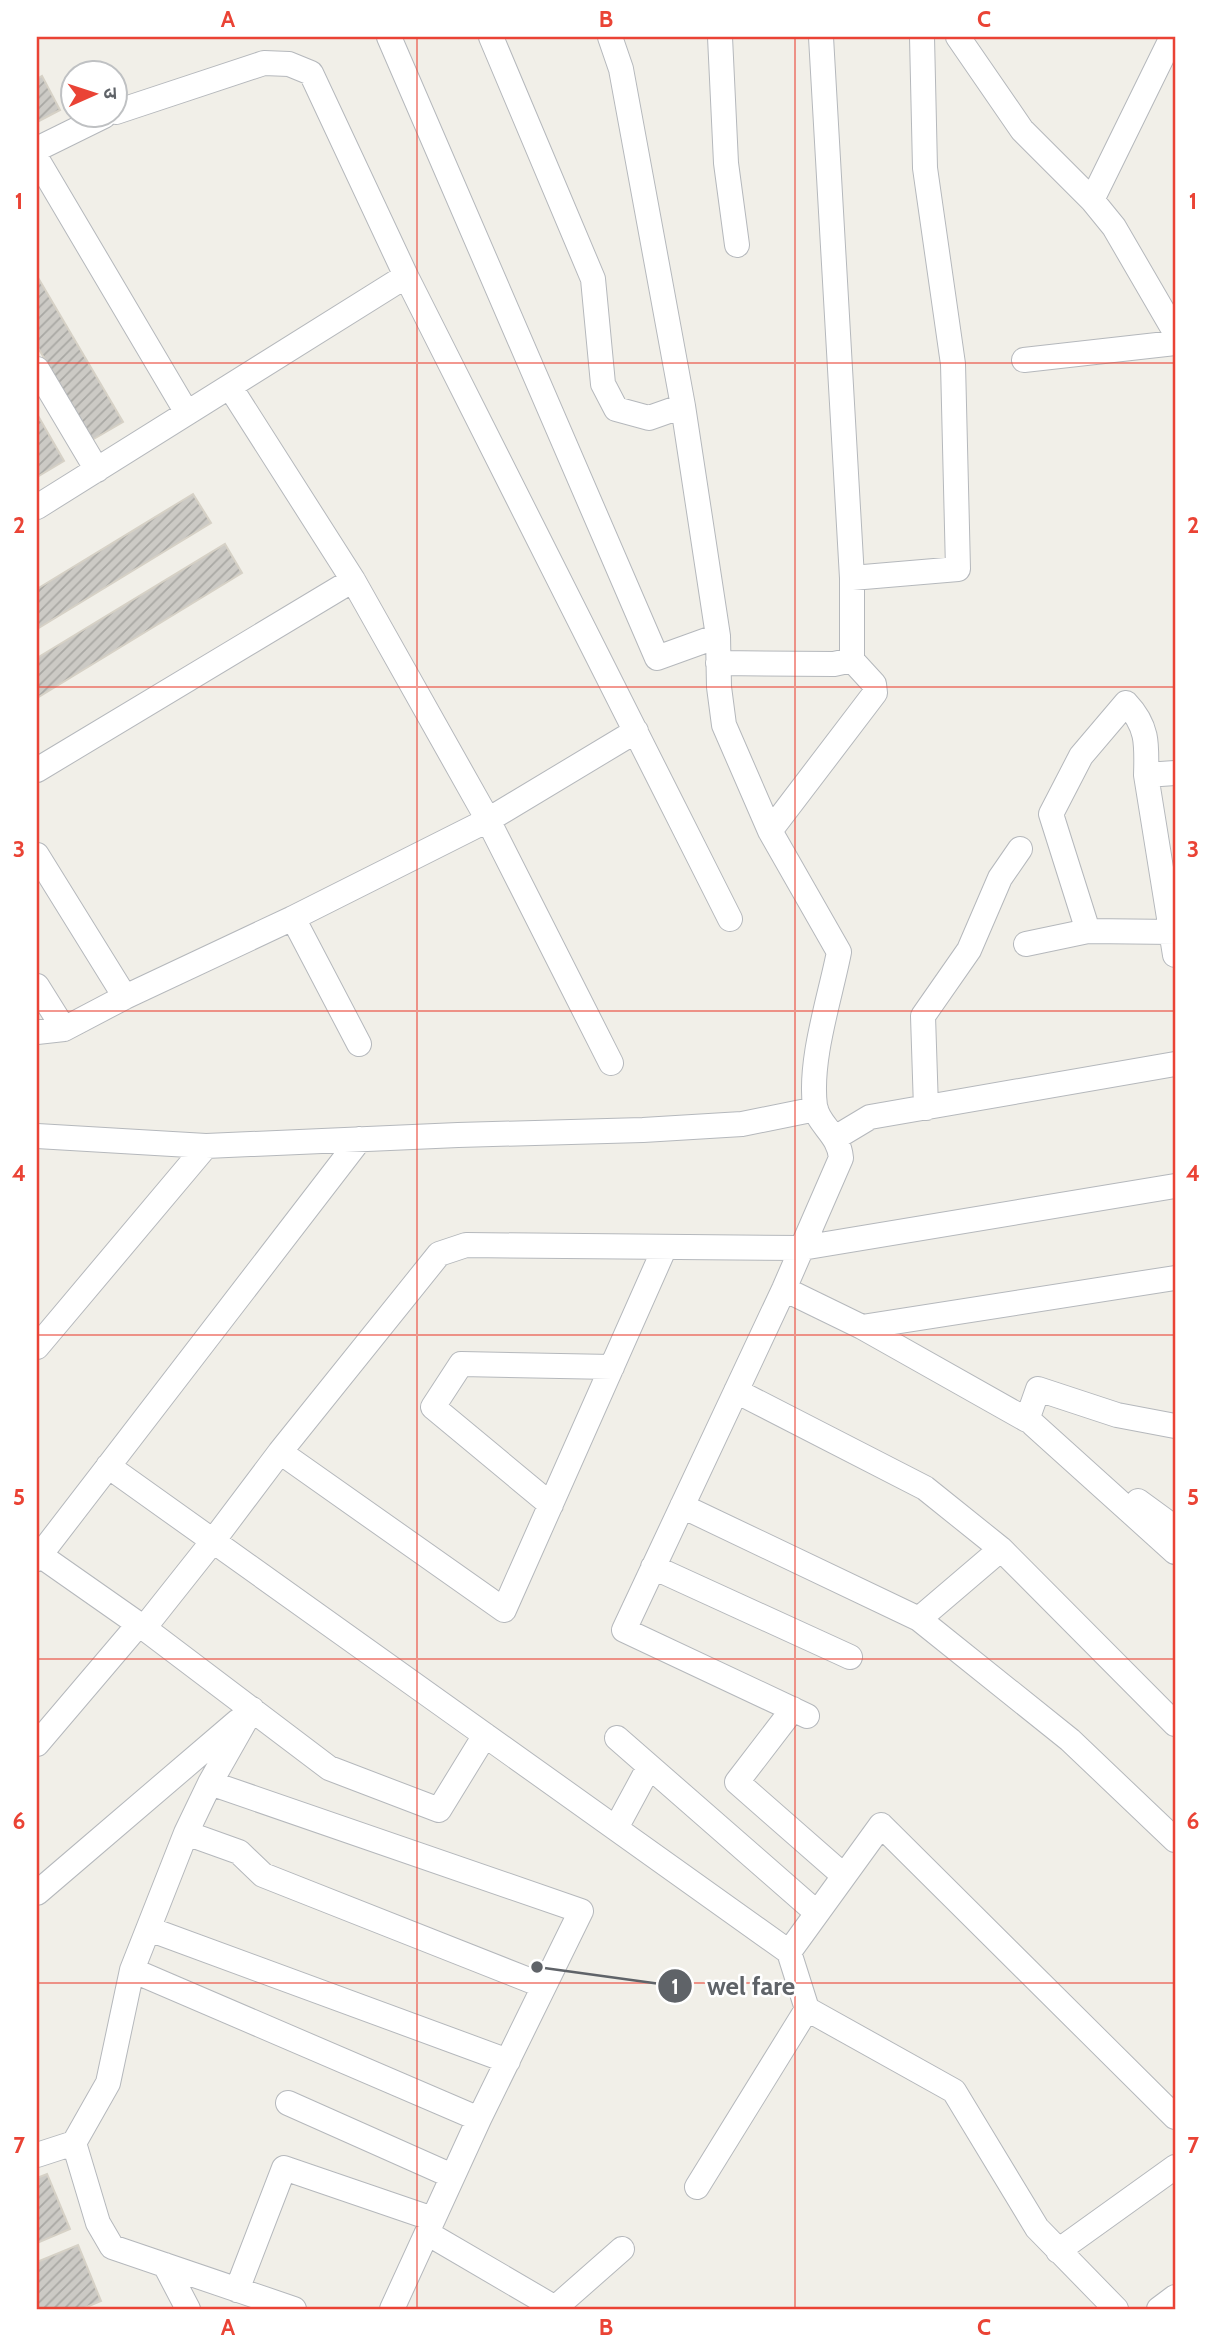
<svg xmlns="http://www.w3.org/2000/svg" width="1212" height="2346" font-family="Cabin,'Noto Sans Devanagari',sans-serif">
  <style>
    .building { fill: url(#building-hatch); stroke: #d6d1c6; stroke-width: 2 }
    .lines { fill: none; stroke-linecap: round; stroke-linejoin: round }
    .minor-casing { stroke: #b5b8bc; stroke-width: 26 }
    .minor { stroke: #fff; stroke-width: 24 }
    .grid { fill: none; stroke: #ea4335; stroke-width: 2; stroke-opacity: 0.55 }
    .leader { fill: none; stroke: #5f6368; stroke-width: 2.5 }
    .callout-dot { fill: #5f6368; stroke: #fff; stroke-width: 2.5 }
    .mark-label { font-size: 21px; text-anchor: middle; font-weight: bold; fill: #fff }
    .callout-label { font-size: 26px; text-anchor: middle; font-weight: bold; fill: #5f6368; stroke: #fff; stroke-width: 5; stroke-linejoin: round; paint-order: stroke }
    .neatline { fill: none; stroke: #ea4335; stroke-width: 2.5 }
    .grid-label { font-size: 23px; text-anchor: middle; font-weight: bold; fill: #ea4335 }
  </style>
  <defs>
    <pattern id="building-hatch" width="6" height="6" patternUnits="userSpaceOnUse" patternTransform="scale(1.75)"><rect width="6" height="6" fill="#cccac5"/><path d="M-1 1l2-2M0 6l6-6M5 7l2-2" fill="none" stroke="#a9a8a4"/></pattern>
  </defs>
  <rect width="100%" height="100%" fill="#f1efe8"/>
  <path class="building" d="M42 76 60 110 37 122V79Z
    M37 276 123 422 92 440 37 346Z
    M37 414 64 461 37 477Z
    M193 494 211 523 37 629V589Z
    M225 544 242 573 37 698V658Z
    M47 2174 70 2229 37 2243V2178Z
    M78 2245 101 2301 82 2309H37V2262Z"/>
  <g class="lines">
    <g class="minor-casing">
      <path id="minor" d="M389 37 657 658 718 636
        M491 37 593 279 603 384 616 409 649 418 683 406
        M610 37 621 69 683 406 718 636 719 687 724 725 770 831 839 952C830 998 809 1060 815 1106 818 1125 839 1134 841 1158L784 1289 624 1630 807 1716
        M720 37 726 163 737 245
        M958 37 1022 130 1092 200 1114 227 1175 332
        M116 112 264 63 289 64 311 73 406 276
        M37 149 104 116
        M37 159 187 413
        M1092 200 1172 37
        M1024 360 1175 343
        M37 369 97 470
        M230 387 353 580 488 820 611 1063
        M37 507 406 276 730 919
        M852 578 958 569 953 364 925 168 922 37
        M718 663 834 664 852 660
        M37 770 353 580
        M1175 773 1146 775 1175 955
        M770 831 875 693 874 684 852 660V578L821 37
        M37 855 125 997
        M293 918 359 1044
        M1088 931 1051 814 1081 756 1126 703C1148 726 1147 744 1146 775
        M1026 944 1088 931 1175 932
        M37 986 64 1029
        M37 1032 64 1029 125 997 293 918 488 820 636 731
        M926 1108 923 1016 969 950 1000 878 1020 849
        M37 1136 206 1146 458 1135 643 1130 742 1124 816 1109
        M835 1138 870 1117 1175 1064
        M784 1289 862 1327 1027 1420 1038 1389 1117 1415 1175 1426
        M862 1327 1175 1278
        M37 1347 206 1146
        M736 1391 925 1488 1001 1549 1175 1724
        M1033 1424 1175 1552
        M280 1452 504 1610 665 1247
        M108 1466 789 1952 881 1825 1175 2117
        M1138 1501 1175 1528
        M551 1505 433 1407 461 1364 612 1367
        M682 1506 919 1619 1001 1549
        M37 1553 144 1628 213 1541 280 1452 439 1254 466 1245 802 1248 1175 1186
        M37 1559 360 1139
        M653 1567 850 1657
        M919 1619 1070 1740 1175 1840
        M144 1628 329 1768 439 1810 485 1735
        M793 1709 737 1782 843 1875
        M617 1738 816 1912
        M37 1744 139 1624
        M210 1783 581 1911 479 2119
        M616 1828 649 1767
        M186 1833 239 1852 263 1875 544 1986
        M37 1893 238 1721
        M149 1929 508 2061
        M132 1970 479 2119 392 2309
        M807 2009 954 2091 1037 2228 1116 2309
        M288 2103 452 2176
        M74 2143 98 2223 112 2247 294 2309
        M37 2155 74 2143 108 2083 132 1970 186 1833 210 1783 252 1709
        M697 2187 807 2009 789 1952
        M427 2233 557 2309
        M1058 2251 1175 2167
        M165 2265 188 2309
        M237 2290 284 2168 433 2219
        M555 2308 622 2249
        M1159 2309 1175 2297"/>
    </g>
    <use href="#minor" class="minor"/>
  </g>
  <path class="grid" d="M417 37V2309M795 37V2309M37 363H1175M37 687H1175M37 1011H1175M37 1335H1175M37 1659H1175M37 1983H1175"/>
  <path class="leader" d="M537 1967L675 1986"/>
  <g class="callout-dot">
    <circle cx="537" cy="1967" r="7"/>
    <circle cx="675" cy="1986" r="18"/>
  </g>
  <g class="mark-label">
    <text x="675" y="1994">1</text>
  </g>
  <g class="callout-label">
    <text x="751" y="1995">wel fare</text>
  </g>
  <rect width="1212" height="2346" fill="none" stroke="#ffffff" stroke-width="77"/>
  <g transform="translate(94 94) rotate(87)"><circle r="33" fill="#ffffff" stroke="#bfc1c3" stroke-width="2"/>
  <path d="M0-5L12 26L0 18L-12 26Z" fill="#ea4335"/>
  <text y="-10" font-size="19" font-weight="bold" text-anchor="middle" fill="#5f6368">उ</text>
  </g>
  <rect x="38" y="38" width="1136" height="2270" class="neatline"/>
  <g class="grid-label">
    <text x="228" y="27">A</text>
    <text x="606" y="27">B</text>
    <text x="984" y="27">C</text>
    <text x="19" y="209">1</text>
    <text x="1193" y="209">1</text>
    <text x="19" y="533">2</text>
    <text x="1193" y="533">2</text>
    <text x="19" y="857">3</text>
    <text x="1193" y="857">3</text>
    <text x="19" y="1181">4</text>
    <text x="1193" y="1181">4</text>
    <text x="19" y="1505">5</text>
    <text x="1193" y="1505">5</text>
    <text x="19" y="1829">6</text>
    <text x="1193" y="1829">6</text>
    <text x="19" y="2153">7</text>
    <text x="1193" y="2153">7</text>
    <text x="228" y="2335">A</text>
    <text x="606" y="2335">B</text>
    <text x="984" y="2335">C</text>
  </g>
</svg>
